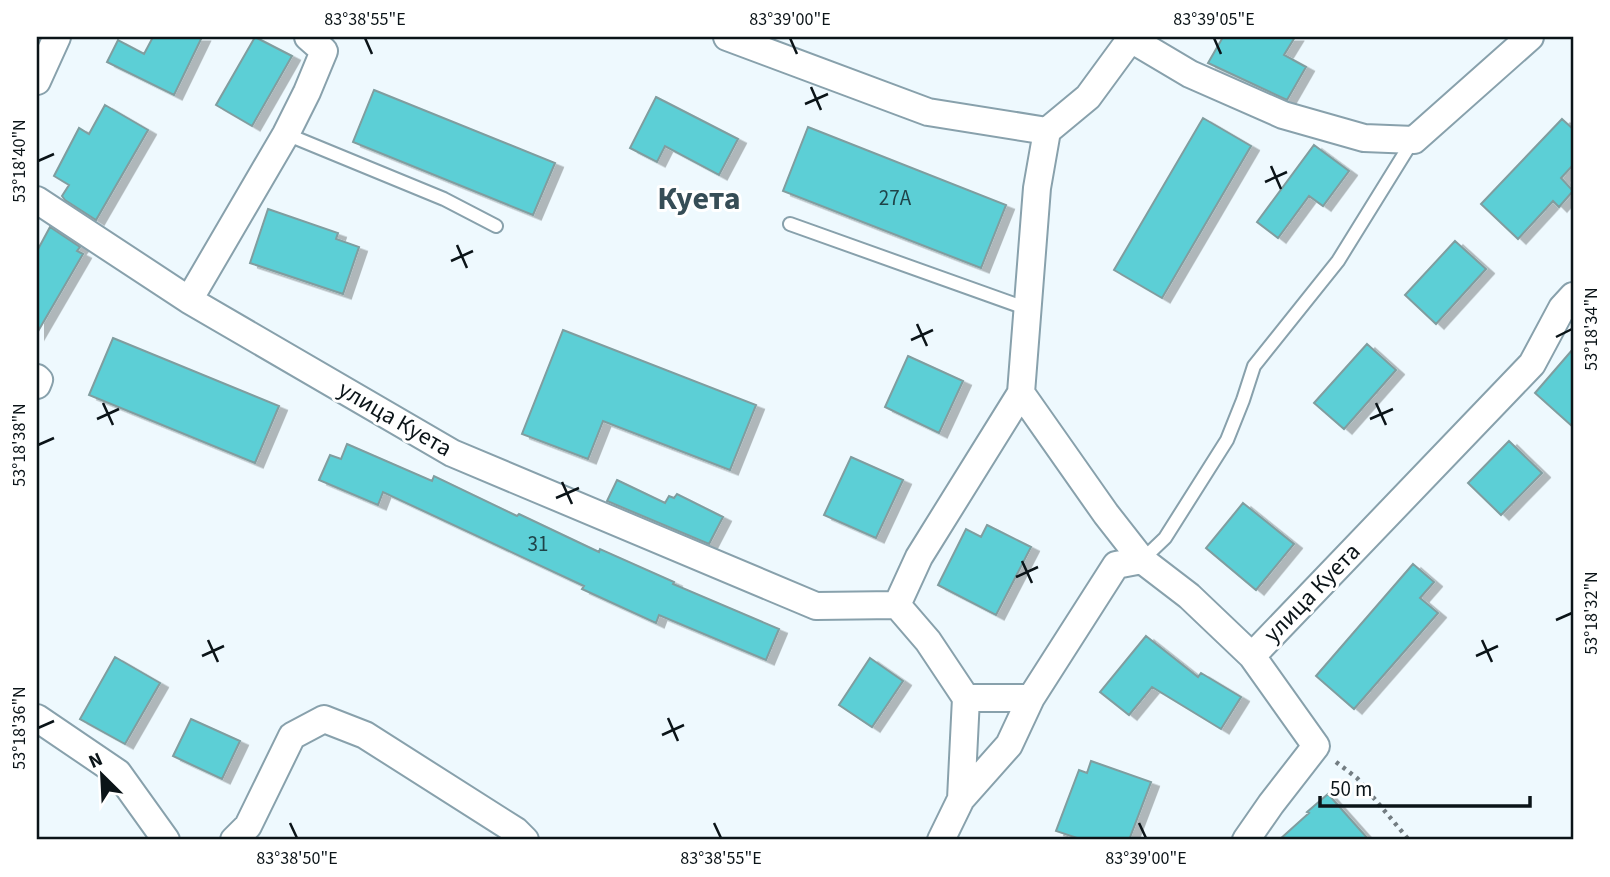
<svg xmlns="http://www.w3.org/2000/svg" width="1610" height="877" font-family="'Source Sans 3',sans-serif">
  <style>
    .building { fill: #5bcfd6; stroke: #809d9f; stroke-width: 2; filter: url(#shadow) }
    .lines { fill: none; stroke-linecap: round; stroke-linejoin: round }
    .service-casing { stroke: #88a1ac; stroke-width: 16 }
    .minor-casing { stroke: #88a1ac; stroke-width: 30 }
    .path { stroke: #737d82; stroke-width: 4.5; stroke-dasharray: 3.5 5; stroke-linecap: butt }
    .service { stroke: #fff; stroke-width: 12 }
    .minor { stroke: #fff; stroke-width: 26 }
    .ticks { fill: none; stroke: #0b1418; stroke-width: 2.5 }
    .labels { text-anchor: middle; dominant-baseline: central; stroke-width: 6; stroke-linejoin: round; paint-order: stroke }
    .number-label { font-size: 21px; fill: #1f4348 }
    .street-label { font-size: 24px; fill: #0b1418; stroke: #fff }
    .district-label { font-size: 32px; font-weight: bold; fill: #364d56; stroke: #fff }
    .neatline { fill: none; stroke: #0b1418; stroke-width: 2.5 }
    .ticks-label { font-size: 18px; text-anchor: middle; fill: #0b1418 }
  </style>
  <defs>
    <filter id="shadow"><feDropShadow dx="8" dy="4.5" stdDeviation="0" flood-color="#0004"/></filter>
  </defs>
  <rect width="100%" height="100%" fill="#eef9fe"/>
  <path class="building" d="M153 37H202L174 95 107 62 118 40 144 54Z
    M255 37 292 56 252 126 216 105Z
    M1223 37H1295L1284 55 1306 67 1287 100 1208 63Z
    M374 90 555 163 533 215 353 142Z
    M656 97 738 139 719 175 665 146 657 162 630 148Z
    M105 105 148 130 96 220 65 200 62 196 69 185 54 176 79 128 89 134Z
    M1203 118 1251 146 1162 298 1114 270Z
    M1562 119 1573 129V165L1561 178 1573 191 1559 207 1553 201 1518 239 1481 204Z
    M808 127 1006 205 981 268 783 191Z
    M1314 145 1349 171 1323 206 1309 196 1278 238 1257 222Z
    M268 209 338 233 336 239 359 247 343 294 250 263Z
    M50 227 80 247 77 251 83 254 37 333V251Z
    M1455 241 1486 269 1436 324 1405 295Z
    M563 330 756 405 730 470 603 421 588 459 522 434Z
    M113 338 279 406 255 463 89 395Z
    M1367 344 1396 370 1344 429 1314 403Z
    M1573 349V427L1535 393Z
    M908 356 963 381 939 433 885 407Z
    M1509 441 1542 473 1501 515 1468 483Z
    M347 444 432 481 434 476 517 516 519 514 599 552 600 549 674 582 673 584 779 629 766 660 659 615 656 623 582 589 584 586 383 492 378 505 319 480 330 455 341 459Z
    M851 457 903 480 876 538 824 515Z
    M617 480 665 503 669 496 674 498 677 494 723 517 709 544 607 501Z
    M1243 503 1294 544 1256 590 1206 548Z
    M987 525 1031 547 996 615 938 585 966 529 981 537Z
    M1413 564 1434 582 1420 598 1438 613 1354 709 1316 676Z
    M1146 636 1198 677 1201 673 1241 697 1221 729 1152 687 1129 715 1100 692Z
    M115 657 160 683 125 744 80 719Z
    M870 658 903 681 872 727 839 705Z
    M191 719 240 741 222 779 173 756Z
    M1091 761 1151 782 1129 840H1083L1056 831 1079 770 1087 773Z
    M1328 794 1369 840H1279L1309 813 1307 812Z"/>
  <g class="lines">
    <g class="service-casing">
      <path id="service" d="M286 134 444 199 496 226
        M790 224 1028 309
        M1142 560 1165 538 1227 440 1243 400 1254 366 1338 261 1413 140"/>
    </g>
    <g class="minor-casing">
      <path id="minor" d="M308 37 324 51 307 92 286 134 189 300 452 453 816 606 897 605
        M727 37 928 112 1047 131 1088 97 1132 37
        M1131 39 1190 74 1283 115 1364 138 1414 140 1530 37
        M37 81 57 37
        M1047 131 1037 188 1021 393 1106 514 1142 560 1189 596 1252 656 1532 364 1562 308 1573 296
        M37 200 189 300
        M37 378 39 380 37 385
        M966 698H1031
        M37 718 118 773 166 840
        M961 799 1009 745 1031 698 1116 565 1142 560
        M234 840 248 826 292 736 324 719 365 735 516 831 525 840
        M941 840 961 799 966 698 928 641 897 605 919 557 1021 393
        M1246 840 1271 804 1316 746 1252 656"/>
    </g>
    <path class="path" d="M1336 762 1357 778 1409 840"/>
    <use href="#service" class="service"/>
    <use href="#minor" class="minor"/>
  </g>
  <path class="ticks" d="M365 38 372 54M790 38 797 54M1214 38 1221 54M811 87 821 110M805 104 828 94M38 161 54 154M1271 166 1281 189M1265 182 1287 172M457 245 467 268M451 261 473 251M917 324 927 346M1556 337 1572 329M911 340 933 330M103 403 113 425M1376 403 1386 425M97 419 119 409M1370 419 1393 409M38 445 54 438M562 482 572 504M556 498 579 488M1022 561 1032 583M1016 577 1038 567M1556 620 1572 613M208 640 218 662M1482 640 1492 662M202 656 224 646M1476 656 1498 646M668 718 678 741M38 728 54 721M662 735 684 725M290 823 297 838M714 823 721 838M1139 823 1146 838"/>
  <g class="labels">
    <g class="number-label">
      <text x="895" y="198">27А</text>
      <text x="538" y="544">31</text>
    </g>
    <g class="street-label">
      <text transform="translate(395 419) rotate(30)">улица Куета</text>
      <text transform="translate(1312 593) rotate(-46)">улица Куета</text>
    </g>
    <g class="district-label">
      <text x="699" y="199">Куета</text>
    </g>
  </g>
  <rect width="1610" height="877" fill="none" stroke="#ffffff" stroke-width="77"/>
  <g transform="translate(102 775) rotate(336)" stroke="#ffffff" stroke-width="5" paint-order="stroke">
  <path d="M0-5L12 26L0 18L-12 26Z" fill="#0b1418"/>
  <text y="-10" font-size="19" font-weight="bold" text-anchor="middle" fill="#0b1418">N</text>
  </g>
  <path d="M1320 796v10h210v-10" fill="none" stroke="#0b1418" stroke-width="3.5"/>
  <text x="1330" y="796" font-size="21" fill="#0b1418" stroke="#ffffff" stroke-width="5" paint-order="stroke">50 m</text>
  <rect x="38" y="38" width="1534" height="800" class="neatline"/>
  <g class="ticks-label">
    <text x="365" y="25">83°38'55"E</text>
    <text x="790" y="25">83°39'00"E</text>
    <text x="1214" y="25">83°39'05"E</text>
    <text transform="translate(19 161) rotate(-90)" y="6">53°18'40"N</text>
    <text transform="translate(1591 329) rotate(-90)" y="6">53°18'34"N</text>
    <text transform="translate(19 445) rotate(-90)" y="6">53°18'38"N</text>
    <text transform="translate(1591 613) rotate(-90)" y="6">53°18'32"N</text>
    <text transform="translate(19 728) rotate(-90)" y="6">53°18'36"N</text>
    <text x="297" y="864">83°38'50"E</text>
    <text x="721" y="864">83°38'55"E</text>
    <text x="1146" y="864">83°39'00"E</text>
  </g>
</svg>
